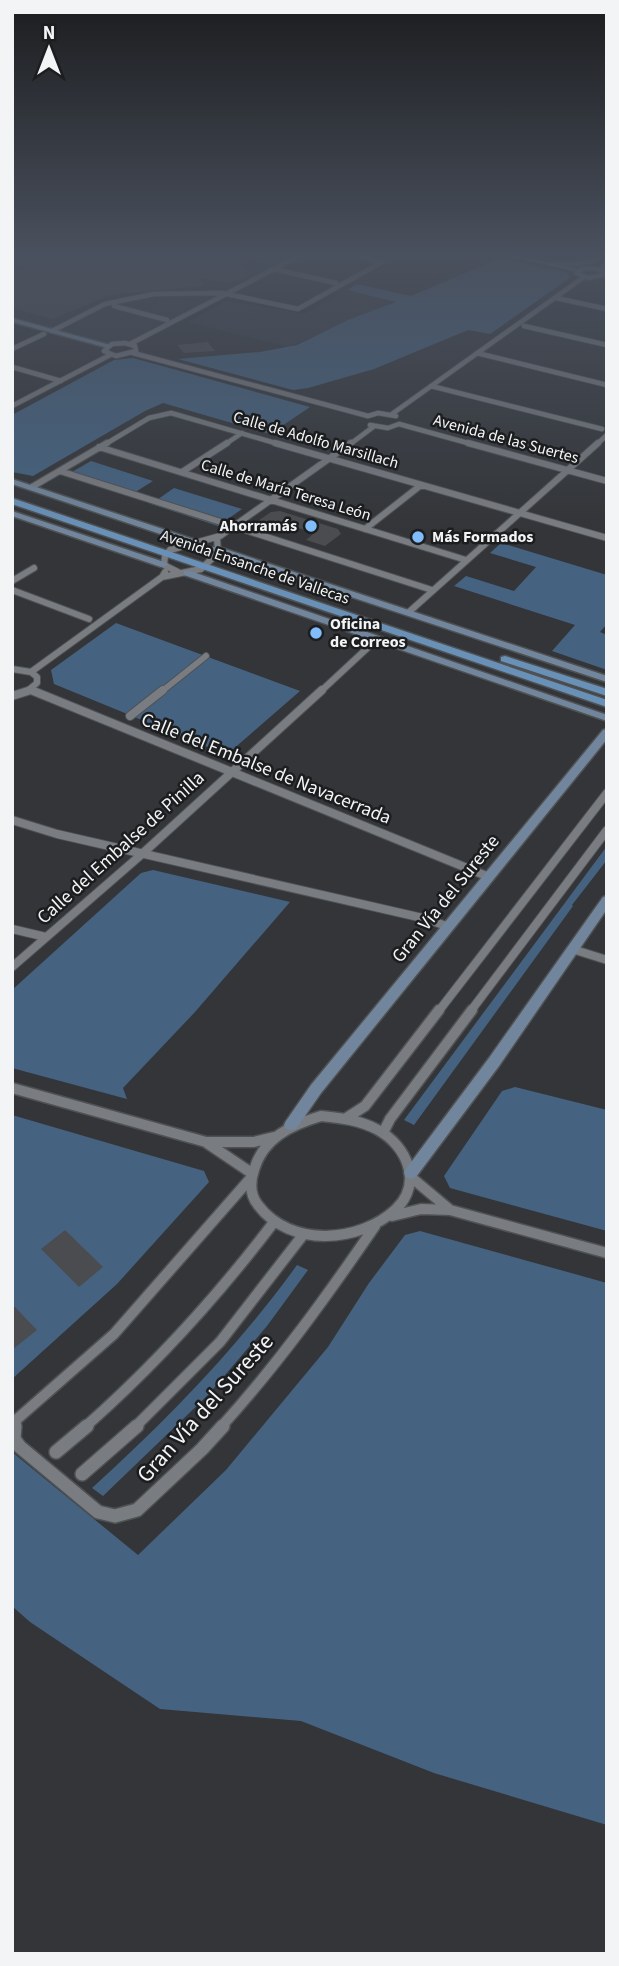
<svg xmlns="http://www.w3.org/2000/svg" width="619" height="1966" font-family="'Source Sans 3',sans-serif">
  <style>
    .built { fill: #383f46 }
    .green { fill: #456381 }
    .building { fill: #4a4c4f }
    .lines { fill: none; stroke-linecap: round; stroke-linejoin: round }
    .street-far4-casing { stroke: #4f5153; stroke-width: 6 }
    .street-far3-casing { stroke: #4f5153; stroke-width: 8 }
    .street-far2-casing { stroke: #4f5153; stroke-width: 10 }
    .street-far1-casing { stroke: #4f5153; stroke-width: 13 }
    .street-casing { stroke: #4f5153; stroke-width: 16 }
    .secondary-casing { stroke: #4f5153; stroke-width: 3 }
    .primary-casing { stroke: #4f5153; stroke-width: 3 }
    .street-far4 { stroke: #797c80; stroke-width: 4.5 }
    .street-far3 { stroke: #797c80; stroke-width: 6 }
    .street-far2 { stroke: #797c80; stroke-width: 8 }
    .street-far1 { stroke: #797c80; stroke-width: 10 }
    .street { stroke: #797c80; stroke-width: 13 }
    .secondary { fill: #71869c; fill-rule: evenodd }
    .primary { fill: #6991b8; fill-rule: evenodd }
    .poi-dot { fill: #80bdfa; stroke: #1c1d1e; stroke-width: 2.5 }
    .labels { text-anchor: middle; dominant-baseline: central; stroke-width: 5; stroke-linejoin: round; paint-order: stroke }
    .far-street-label { font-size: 16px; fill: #f3f4f6; stroke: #1c1d1e }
    .far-poi-label { font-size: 16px; font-weight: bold; fill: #f3f4f6; stroke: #1c1d1e; text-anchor: start }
    .street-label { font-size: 19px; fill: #f3f4f6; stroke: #1c1d1e }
    .near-street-label { font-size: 23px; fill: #f3f4f6; stroke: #1c1d1e }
  </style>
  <rect width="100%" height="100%" fill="#333538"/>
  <path class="built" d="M12 254H303L130 344 108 346 12 320Z
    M347 290 397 301 288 347 187 322 227 301 304 314Z"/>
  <path class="green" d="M500 258 566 272 571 277 490 334 468 330 374 369 308 388 293 390 178 359 260 352 297 345 348 320 396 302 347 290 357 284 411 296Z
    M133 358 310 407 270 434 163 403 145 411 33 476 12 472V415L114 360Z
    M91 461 153 481 129 496 65 476Z
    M174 488 242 509 218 526 151 504Z
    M501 543 607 575V624L600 632 607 635V670L552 651 575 625 454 586 466 576 514 591 536 567 490 553Z
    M116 623 300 691 231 751 220 752 54 684 51 670Z
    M607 846V860L603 865 572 905 573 906 414 1125 404 1120Z
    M153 870 290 902 195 1012 123 1088 127 1099 12 1068V990L141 873Z
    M515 1087 607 1110V1231L450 1188 444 1176 502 1091Z
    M12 1115 204 1171 209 1182 117 1284 12 1379Z
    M420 1231 607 1283V1825L434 1773 301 1721 160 1709 30 1622 12 1606V1452L138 1555 226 1470 328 1347 369 1283 405 1235Z
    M297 1265 308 1270 267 1326 208 1395 103 1496 92 1488C168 1419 237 1348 297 1265Z"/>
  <path class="building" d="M43 254H231L252 274 237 281 227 283 199 278 204 284 202 286 110 295 53 319 12 308V274L28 267 17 262Z
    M243 254H291L271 264 243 258Z
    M208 342 215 351 184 353 177 345Z
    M280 511 338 529 341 534 325 546 306 540 314 533 282 523 273 529 255 523 271 512Z
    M65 1230 103 1267 79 1287 41 1249Z
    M12 1304 37 1330 12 1350Z"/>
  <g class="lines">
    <g class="street-far4-casing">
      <path id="street-far4" d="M550 264H577L597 260
        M274 269 336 283
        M605 272 602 267 607 263
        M556 298 607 309
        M114 306 167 320
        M524 326 607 345
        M52 331 105 304 154 294 222 293 298 309 382 262 353 254
        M125 343 135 346 136 351 116 356 104 351 112 344Z
        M130 344 303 254
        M12 349 44 334
        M133 353 368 416
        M477 353 607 385
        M12 367 61 381
        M431 386 602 429
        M12 406 110 355
        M392 414 584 277
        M368 416 378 413 396 416
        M399 424 475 445
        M370 425 388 428 399 424
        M104 445 149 418 171 413 282 445
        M224 445 242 433
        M349 445 373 427
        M596 445 607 435"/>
    </g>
    <g class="street-far3-casing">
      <path id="street-far3" d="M275 443 607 538
        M468 443 607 481
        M99 447 466 560
        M60 471 224 523
        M182 472 227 443
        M32 487 107 443
        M242 529 432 590
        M365 529 421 485
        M165 572 162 577 201 569 218 553 217 538
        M178 572 164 565 165 556 170 550 220 536 351 443
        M12 581 34 568
        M12 590 89 619
        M409 612 598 443
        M12 669 31 672 37 677V683L26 692
        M31 672 162 577
        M31 690 35 692
        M161 692 206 656
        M320 692 376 640"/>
    </g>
    <g class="street-far2-casing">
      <path id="street-far2" d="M31 690 489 877
        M12 696 31 690
        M130 716 163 690
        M12 820 57 834 427 919 449 927
        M12 929 46 937
        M572 949 607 960
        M12 967 142 854 322 690
        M438 1012 607 793
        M470 1012 607 830"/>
    </g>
    <g class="street-far1-casing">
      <path id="street-far1" d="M12 1088 206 1142H254L274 1137
        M321 1116C341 1118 360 1120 378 1130 407 1146 423 1183 396 1209 360 1243 290 1248 258 1205 250 1195 250 1182 254 1170 263 1138 291 1125 321 1116Z
        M348 1117 365 1106 439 1010
        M383 1133 390 1119 472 1010
        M207 1143 250 1172
        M412 1178 449 1209
        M392 1216 421 1209 450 1210 607 1253
        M15 1427 16 1420 114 1334 249 1180
        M85 1427C155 1365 217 1297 274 1222
        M135 1427 220 1342 303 1235
        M221 1427C278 1364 327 1296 375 1226"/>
    </g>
    <g class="street-casing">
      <path id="street" d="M15 1426 14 1439 20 1447 98 1512 115 1516 137 1510 202 1449 223 1426
        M56 1452 87 1426
        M82 1474 137 1426"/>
    </g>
    <g class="secondary-casing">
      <path id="secondary" d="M497 254H506L578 269C586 264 600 266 607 272V276L589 280 574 274 575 271ZM584 270 598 271 602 273 589 276 580 273Z
        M12 318 110 345 111 346 108 348 12 322Z
        M12 479 199 541 200 543 193 545 12 484Z
        M12 511 167 563 168 565 161 567 12 516Z
        M213 547H219L607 676V682L213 551Z
        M184 571H190L607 715V721L184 575Z
        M607 729V739L321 1093 296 1129 291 1130 286 1129 284 1125 286 1121 311 1085 603 730Z
        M607 896V909L499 1066 416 1177 411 1179 406 1177 404 1173 406 1169 489 1058 603 897Z"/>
    </g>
    <g class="primary-casing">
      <path id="primary" d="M12 498 607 700V707L12 504Z
        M505 656 607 689V696L501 661V657Z"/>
    </g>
    <use href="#street-far4" class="street-far4"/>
    <use href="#street-far3" class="street-far3"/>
    <use href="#street-far2" class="street-far2"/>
    <use href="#street-far1" class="street-far1"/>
    <use href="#street" class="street"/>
    <use href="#secondary" class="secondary"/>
    <use href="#primary" class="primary"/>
  </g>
  <linearGradient id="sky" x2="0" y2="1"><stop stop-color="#1c1d1f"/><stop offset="0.48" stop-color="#4a515e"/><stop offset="1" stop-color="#4a515e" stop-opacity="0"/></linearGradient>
  <rect width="619" height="529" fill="url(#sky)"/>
  <g class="poi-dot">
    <circle cx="311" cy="526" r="7"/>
    <circle cx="418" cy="537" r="7"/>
    <circle cx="316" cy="633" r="7"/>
  </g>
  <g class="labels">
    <g class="far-street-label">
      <text transform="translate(506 439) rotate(15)">Avenida de las Suertes</text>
      <text transform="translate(316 440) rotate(16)">Calle de Adolfo Marsillach</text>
      <text transform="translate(286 490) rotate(17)">Calle de María Teresa León</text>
      <text transform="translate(255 567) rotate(19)">Avenida Ensanche de Vallecas</text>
    </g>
    <g class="far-poi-label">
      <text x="297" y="526" text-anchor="end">Ahorramás</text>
      <text x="432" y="537">Más Formados</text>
      <text x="330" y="624">Oficina<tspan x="330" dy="18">de Correos</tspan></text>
    </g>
    <g class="street-label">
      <text transform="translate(266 769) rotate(22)">Calle del Embalse de Navacerrada</text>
      <text transform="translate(121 848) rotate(-42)">Calle del Embalse de Pinilla</text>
      <text transform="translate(446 899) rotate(-51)">Gran Vía del Sureste</text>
    </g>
    <g class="near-street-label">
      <text transform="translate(205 1408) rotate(-48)">Gran Vía del Sureste</text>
    </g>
  </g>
  <rect width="619" height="1966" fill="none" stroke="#f3f4f6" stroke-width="28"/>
  <g transform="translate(49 49)" stroke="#1c1d1e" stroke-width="5" paint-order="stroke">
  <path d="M0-5L12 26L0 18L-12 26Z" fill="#f3f4f6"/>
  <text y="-10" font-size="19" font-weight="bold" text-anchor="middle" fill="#f3f4f6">N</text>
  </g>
</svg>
